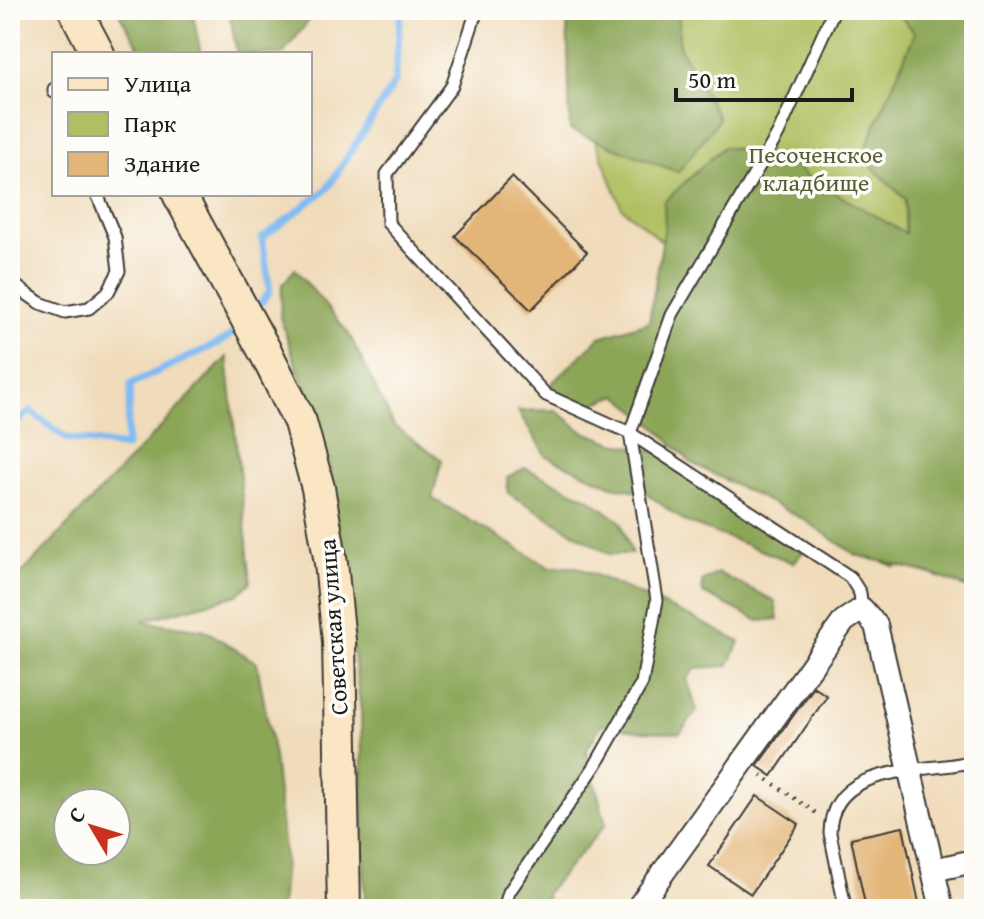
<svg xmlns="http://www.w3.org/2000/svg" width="984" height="919" font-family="'Gentium Book Plus',serif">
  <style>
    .green { fill: #b0bf62; stroke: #666e3f; stroke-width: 2 }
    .forest { fill: #8ca658; stroke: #54613a; stroke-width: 2; fill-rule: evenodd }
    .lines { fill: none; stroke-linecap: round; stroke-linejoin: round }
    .stream { stroke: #81bbf2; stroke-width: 7 }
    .building { fill: #e3b579 }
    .service-casing { stroke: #3c3934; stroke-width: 15 }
    .minor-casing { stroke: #3c3934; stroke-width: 26 }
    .secondary-casing { stroke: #3c3934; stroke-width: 36 }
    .path { stroke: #3c3934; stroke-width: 4; stroke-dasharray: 2 6; stroke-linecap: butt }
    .service { stroke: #fff; stroke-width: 11 }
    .minor { stroke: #fff; stroke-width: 22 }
    .secondary { stroke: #fbe6c4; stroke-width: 32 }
    .labels { text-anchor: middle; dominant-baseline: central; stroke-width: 7; stroke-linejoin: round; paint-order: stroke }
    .park-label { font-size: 24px; fill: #575d38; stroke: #fdfcf7 }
    .street-label { font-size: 24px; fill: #1c1c1c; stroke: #fdfcf7 }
  </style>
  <rect width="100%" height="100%" fill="#fdfcf7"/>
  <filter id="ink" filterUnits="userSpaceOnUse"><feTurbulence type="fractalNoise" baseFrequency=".0125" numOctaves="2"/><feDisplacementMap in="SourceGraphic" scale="16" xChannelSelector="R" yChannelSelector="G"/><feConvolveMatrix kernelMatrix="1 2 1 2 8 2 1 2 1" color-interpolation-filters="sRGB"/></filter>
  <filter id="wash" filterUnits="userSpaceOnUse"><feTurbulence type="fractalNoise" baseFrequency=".006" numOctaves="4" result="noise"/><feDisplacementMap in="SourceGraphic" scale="32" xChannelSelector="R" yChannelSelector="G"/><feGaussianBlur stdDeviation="1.8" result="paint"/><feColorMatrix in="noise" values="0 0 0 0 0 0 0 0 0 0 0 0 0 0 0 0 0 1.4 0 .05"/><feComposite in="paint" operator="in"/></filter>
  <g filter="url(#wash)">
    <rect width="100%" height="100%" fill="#f0dbba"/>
    <path class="green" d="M601 10H974V452L895 567 858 551 695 269 622 208 591 129Z"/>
    <path class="forest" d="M117 10H192L201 54H143Z
      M229 10H317L283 54H237Z
      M567 10H679V46L719 119 678 172 570 130Z
      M895 10H974V590L931 574 856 555 803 519 691 463 650 421 617 395 581 409 550 385 600 337 649 322 665 225 664 202 723 147 787 156 806 176 905 233V199L862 157 915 33Z
      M295 269 349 334 394 426 442 460 432 498 549 567H577L695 619 740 642 728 666 696 668 687 679 697 711 680 733 640 731 602 724 586 751 606 824 546 893 548 909H365L361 711 328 459 280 317 282 285Z
      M227 357 251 582 237 595 142 621 205 630 257 663 274 757 285 860 281 909H10V586ZM68 803H116V851H68Z
      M556 410 582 431 614 443 656 451 803 552 794 563 684 521 646 493 612 486 546 456 518 411Z
      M525 468 590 499 621 522 632 554H609L508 493 507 477Z
      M718 573 775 601 778 619 759 621 703 593 702 581Z"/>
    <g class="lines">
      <path class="stream" d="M253 313 270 291 262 238 327 189 395 82 401 10
        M10 429 30 411 66 438 126 447 131 384 223 341 243 326"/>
    </g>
    <g id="blocks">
      <path class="building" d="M512 177 587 252 531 310 455 236Z
        M814 687 827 696 772 776 757 766Z
        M757 796 799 824 751 894 709 866Z
        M903 827 919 903 892 909H866L851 838Z"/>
    </g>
  </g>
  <g filter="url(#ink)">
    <use href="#blocks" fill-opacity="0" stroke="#3c3934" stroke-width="2"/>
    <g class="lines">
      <g class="service-casing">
        <path id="service" d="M477 10 452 86 387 174 388 223 546 395 630 433 850 577 860 593 862 609
          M54 89V92
          M10 282 40 303 65 312 89 308 108 292 119 271 115 237 97 194
          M504 909 509 892 595 766 642 683 657 600 630 433 672 315 778 134 834 10
          M848 909 844 902 830 833C831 761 925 774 974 761"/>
      </g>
      <g class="minor-casing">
        <path id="minor" d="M933 870 974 861
          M637 909 844 621 862 609 876 625 942 909"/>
      </g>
      <g class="secondary-casing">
        <path id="secondary" d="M75 10 98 54
          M179 194 267 355 300 422 318 488 331 563 339 641 344 909"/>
      </g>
      <path class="path" d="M761 775 816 813"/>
      <use href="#service" class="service"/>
      <use href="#minor" class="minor"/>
      <use href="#secondary" class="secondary"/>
    </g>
  </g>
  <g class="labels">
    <g class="park-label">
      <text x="816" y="154">Песоченское<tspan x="816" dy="28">кладбище</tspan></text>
    </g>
    <g class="street-label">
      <text transform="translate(333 627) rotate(-94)">Советская улица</text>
    </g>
  </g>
  <rect width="984" height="919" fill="none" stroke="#fdfcf7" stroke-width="40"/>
  <rect x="52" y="52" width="260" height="144" fill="#fdfcf7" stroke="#a3a29f" stroke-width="2"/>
  <rect x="68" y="78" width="40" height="12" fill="#fbe6c4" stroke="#a3a29f" stroke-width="2"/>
  <text x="124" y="92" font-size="24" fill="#1c1c1c">Улица</text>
  <rect x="68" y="112" width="40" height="24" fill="#b0bf62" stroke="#a3a29f" stroke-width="2"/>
  <text x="124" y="132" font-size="24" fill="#1c1c1c">Парк</text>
  <rect x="68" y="152" width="40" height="24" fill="#e3b579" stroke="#a3a29f" stroke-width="2"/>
  <text x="124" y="172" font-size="24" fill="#1c1c1c">Здание</text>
  <g transform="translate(92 827) rotate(308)"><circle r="38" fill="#fdfcf7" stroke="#a3a29f" stroke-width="2"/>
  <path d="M0-6L14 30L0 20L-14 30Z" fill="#c8321e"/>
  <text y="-12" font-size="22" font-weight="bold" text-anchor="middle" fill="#1c1c1c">С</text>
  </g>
  <path d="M676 88v12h176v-12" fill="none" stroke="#1c1c1c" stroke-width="4"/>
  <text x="688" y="88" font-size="24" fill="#1c1c1c" stroke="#fdfcf7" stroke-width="6" paint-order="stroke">50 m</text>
</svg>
